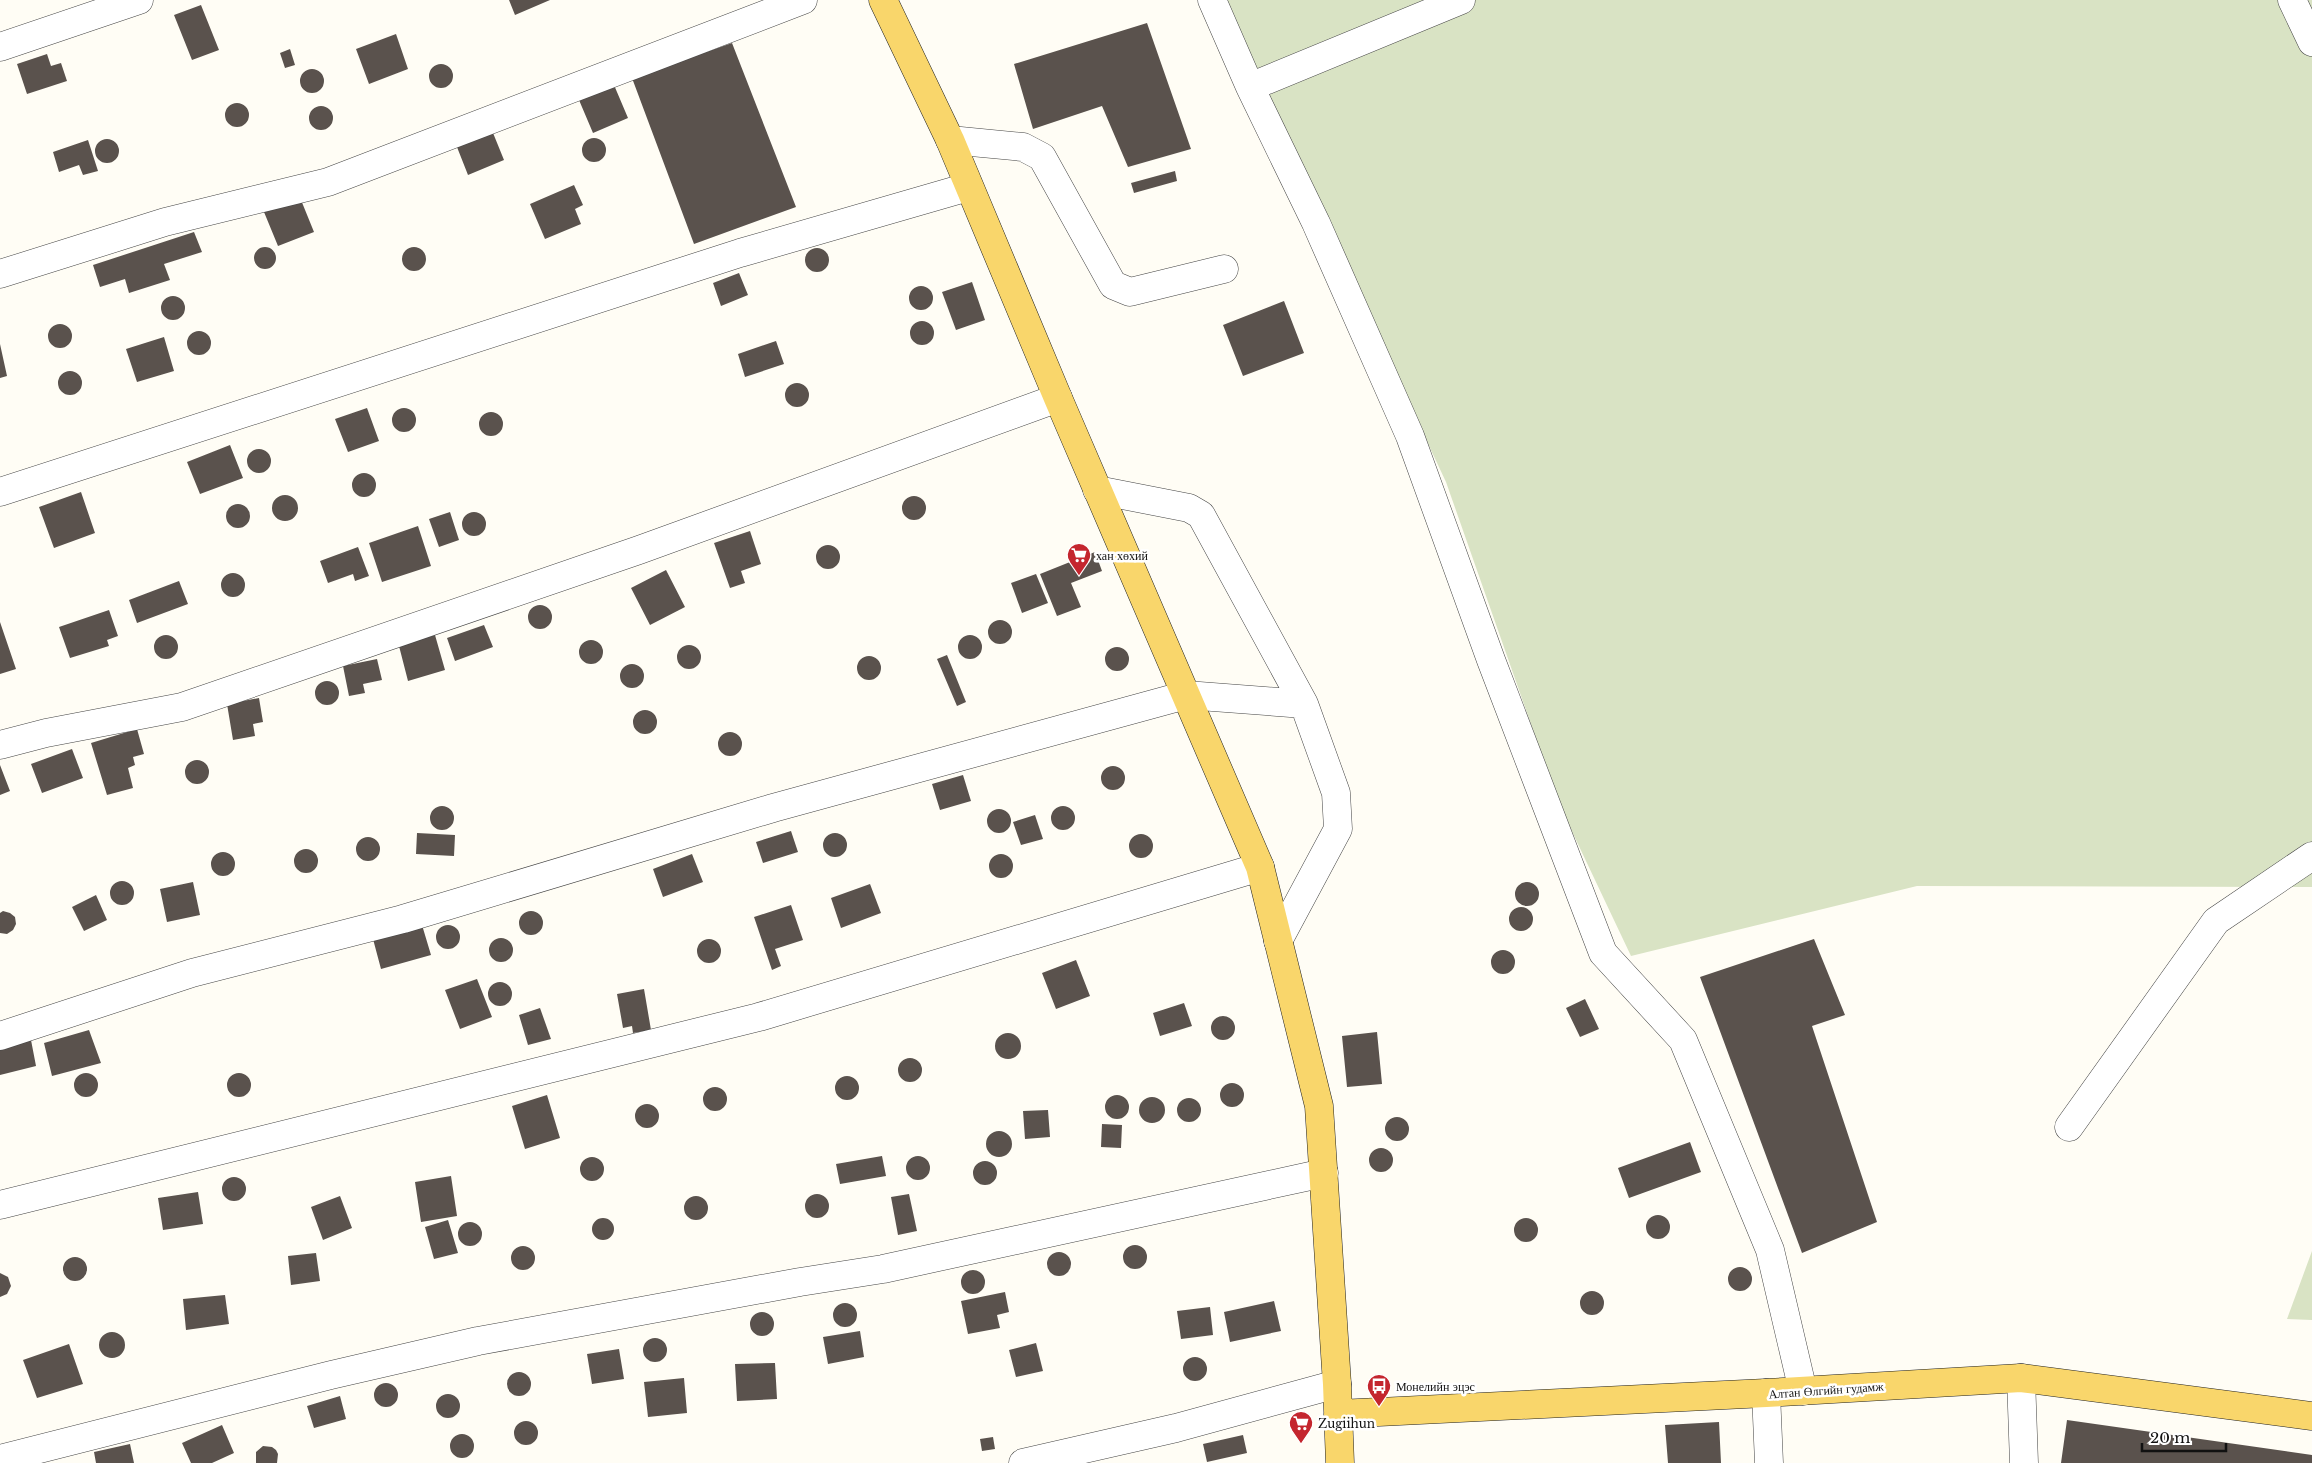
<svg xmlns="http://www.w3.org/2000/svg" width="2312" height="1463" font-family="'Libre Baskerville',serif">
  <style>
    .cemetery { fill: #d9e3c4 }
    .building { fill: #5a524d }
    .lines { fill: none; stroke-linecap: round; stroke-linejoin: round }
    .minor-casing { stroke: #444; stroke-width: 29 }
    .major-casing { stroke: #222; stroke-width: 29 }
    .minor { stroke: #fff; stroke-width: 28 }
    .major { stroke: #f9d66b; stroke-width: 28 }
    .labels { text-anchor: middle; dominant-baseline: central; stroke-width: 5; stroke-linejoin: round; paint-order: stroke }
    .poi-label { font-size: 12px; fill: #111; stroke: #fff; text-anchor: start }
    .street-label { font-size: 12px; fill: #111; stroke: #fff }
  </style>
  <rect width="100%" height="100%" fill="#fffdf5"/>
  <path class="cemetery" d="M1220 0H2312V887L1917 886 1631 956 1559 804 1446 482Z
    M2312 1251V1320L2287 1319Z"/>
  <path class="building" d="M509 0H550L515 15Z
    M201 5 219 50 192 60 174 15Z
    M1147 23 1191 149 1128 167 1102 106 1033 129 1014 64Z
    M396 34 408 69 369 84 356 49Z
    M732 43 796 207 694 244 632 78Z
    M290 49 295 65 285 68 280 53Z
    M47 54 51 66 61 63 67 81 27 94 17 64Z
    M429 76a12 12 0 1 1 24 0a12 12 0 1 1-24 0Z
    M300 81a12 12 0 1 1 24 0a12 12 0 1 1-24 0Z
    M614 85 628 118 593 133 579 100Z
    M225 115a12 12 0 1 1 24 0a12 12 0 1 1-24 0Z
    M309 118a12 12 0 1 1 24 0a12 12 0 1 1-24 0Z
    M491 128 504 160 468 175 455 142Z
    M582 150a12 12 0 1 1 24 0a12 12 0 1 1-24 0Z
    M95 151a12 12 0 1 1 24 0a12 12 0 1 1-24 0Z
    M88 140 98 171 83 175 79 165 59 172 53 152Z
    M1175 171 1177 181 1134 193 1131 183Z
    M574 185 583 205 575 209 581 224 545 239 530 204Z
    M301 200 314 232 278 246 264 212Z
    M194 232 202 252 164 264 170 280 129 293 125 279 100 287 93 265Z
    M254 258a11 11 0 1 1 22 0a11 11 0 1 1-22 0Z
    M402 259a12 12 0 1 1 24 0a12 12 0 1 1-24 0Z
    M805 260a12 12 0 1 1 24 0a12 12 0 1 1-24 0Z
    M739 273 748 295 721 306 713 283Z
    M972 282 985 320 956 330 942 292Z
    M909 298a12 12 0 1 1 24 0a12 12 0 1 1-24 0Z
    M161 308a12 12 0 1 1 24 0a12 12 0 1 1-24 0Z
    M1284 301 1304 353 1243 376 1223 325Z
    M910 333a12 12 0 1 1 24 0a12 12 0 1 1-24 0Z
    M48 336a12 12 0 1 1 24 0a12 12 0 1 1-24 0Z
    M187 343a12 12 0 1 1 24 0a12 12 0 1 1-24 0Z
    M164 337 174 371 137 382 126 349Z
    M776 341 784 364 745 377 738 354Z
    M0 344 7 376 0 378Z
    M58 383a12 12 0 1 1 24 0a12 12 0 1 1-24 0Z
    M785 395a12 12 0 1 1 24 0a12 12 0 1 1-24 0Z
    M367 408 379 441 348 452 335 419Z
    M392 420a12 12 0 1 1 24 0a12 12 0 1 1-24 0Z
    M479 424a12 12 0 1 1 24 0a12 12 0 1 1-24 0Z
    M230 445 243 478 200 494 187 462Z
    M247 461a12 12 0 1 1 24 0a12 12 0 1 1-24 0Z
    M352 485a12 12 0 1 1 24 0a12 12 0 1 1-24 0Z
    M81 492 95 533 54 548 39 507Z
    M272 508a13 13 0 1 1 26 0a13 13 0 1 1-26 0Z
    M902 508a12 12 0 1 1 24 0a12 12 0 1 1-24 0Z
    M226 516a12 12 0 1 1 24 0a12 12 0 1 1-24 0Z
    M450 512 459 540 439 547 429 519Z
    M462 524a12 12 0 1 1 24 0a12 12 0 1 1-24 0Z
    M418 526 431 566 382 582 369 543Z
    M750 531 761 564 741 571 745 583 730 588 714 543Z
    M816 557a12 12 0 1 1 24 0a12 12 0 1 1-24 0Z
    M358 547 369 576 355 581 353 574 328 583 320 561Z
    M1095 552 1102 571 1071 583 1081 607 1057 616 1040 574Z
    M666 570 685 607 650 625 631 588Z
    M221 585a12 12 0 1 1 24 0a12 12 0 1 1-24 0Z
    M1036 574 1048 603 1022 613 1011 583Z
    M179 581 188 604 137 623 129 600Z
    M528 617a12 12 0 1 1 24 0a12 12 0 1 1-24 0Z
    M109 610 118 636 107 640 109 646 70 658 59 627Z
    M988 632a12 12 0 1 1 24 0a12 12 0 1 1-24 0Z
    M0 622 16 669 0 674Z
    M484 625 493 647 455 661 447 638Z
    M958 647a12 12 0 1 1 24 0a12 12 0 1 1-24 0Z
    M435 635 445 670 408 681 399 646Z
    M154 647a12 12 0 1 1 24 0a12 12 0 1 1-24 0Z
    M579 652a12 12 0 1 1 24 0a12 12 0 1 1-24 0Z
    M677 657a12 12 0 1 1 24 0a12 12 0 1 1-24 0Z
    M1105 659a12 12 0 1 1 24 0a12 12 0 1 1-24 0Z
    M947 655 966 702 957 706 937 659Z
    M857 668a12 12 0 1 1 24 0a12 12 0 1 1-24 0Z
    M377 659 382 680 363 684 365 693 349 696 343 666Z
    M620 676a12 12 0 1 1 24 0a12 12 0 1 1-24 0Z
    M315 693a12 12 0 1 1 24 0a12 12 0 1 1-24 0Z
    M259 698 263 722 253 724 255 736 233 740 227 704Z
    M633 722a12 12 0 1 1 24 0a12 12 0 1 1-24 0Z
    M137 729 144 754 133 757 135 765 128 768 133 788 107 795 91 743Z
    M718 744a12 12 0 1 1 24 0a12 12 0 1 1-24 0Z
    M72 749 83 778 42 793 31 764Z
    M185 772a12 12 0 1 1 24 0a12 12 0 1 1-24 0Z
    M0 765 10 791 0 795Z
    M1101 778a12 12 0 1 1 24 0a12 12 0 1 1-24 0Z
    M963 775 971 801 940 810 932 784Z
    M1051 818a12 12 0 1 1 24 0a12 12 0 1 1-24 0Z
    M430 818a12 12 0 1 1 24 0a12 12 0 1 1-24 0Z
    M987 821a12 12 0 1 1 24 0a12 12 0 1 1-24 0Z
    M1035 815 1043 839 1021 845 1013 822Z
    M791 831 798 852 763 863 756 842Z
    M417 833 455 835 454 856 416 854Z
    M823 845a12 12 0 1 1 24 0a12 12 0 1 1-24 0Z
    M1129 846a12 12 0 1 1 24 0a12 12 0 1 1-24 0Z
    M356 849a12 12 0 1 1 24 0a12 12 0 1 1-24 0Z
    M294 861a12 12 0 1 1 24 0a12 12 0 1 1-24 0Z
    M211 864a12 12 0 1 1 24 0a12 12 0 1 1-24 0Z
    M989 866a12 12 0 1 1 24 0a12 12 0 1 1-24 0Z
    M692 854 703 882 663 897 653 869Z
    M110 893a12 12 0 1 1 24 0a12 12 0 1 1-24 0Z
    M193 882 200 915 167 922 160 889Z
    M1515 894a12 12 0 1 1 24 0a12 12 0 1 1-24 0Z
    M870 884 881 913 841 928 831 898Z
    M96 895 107 920 84 931 72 907Z
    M791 905 803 940 775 949 781 966 772 970 754 917Z
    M1509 919a12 12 0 1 1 24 0a12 12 0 1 1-24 0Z
    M3 911 10 913 15 917 16 924 13 930 7 934 0 933V913Z
    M519 923a12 12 0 1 1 24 0a12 12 0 1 1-24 0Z
    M422 925 431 955 381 969 373 939Z
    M436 937a12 12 0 1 1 24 0a12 12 0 1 1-24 0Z
    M489 950a12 12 0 1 1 24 0a12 12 0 1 1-24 0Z
    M1814 939 1845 1015 1812 1026 1877 1222 1802 1253 1700 977Z
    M697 951a12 12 0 1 1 24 0a12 12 0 1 1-24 0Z
    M1491 962a12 12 0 1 1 24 0a12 12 0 1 1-24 0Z
    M1076 960 1090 996 1056 1009 1042 973Z
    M477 979 492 1017 460 1029 445 990Z
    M488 994a12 12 0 1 1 24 0a12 12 0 1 1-24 0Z
    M644 989 651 1030 633 1033 632 1026 623 1028 617 994Z
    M1585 999 1599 1029 1580 1037 1566 1008Z
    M1184 1003 1192 1026 1160 1036 1153 1013Z
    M540 1008 551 1039 528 1045 519 1015Z
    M1211 1028a12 12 0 1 1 24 0a12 12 0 1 1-24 0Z
    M89 1030 101 1063 52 1076 44 1043Z
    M1377 1032 1382 1084 1347 1087 1342 1036Z
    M995 1046a13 13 0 1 1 26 0a13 13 0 1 1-26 0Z
    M31 1040 36 1066 0 1075V1047Z
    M898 1070a12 12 0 1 1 24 0a12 12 0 1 1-24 0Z
    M74 1085a12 12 0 1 1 24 0a12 12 0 1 1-24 0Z
    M227 1085a12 12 0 1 1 24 0a12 12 0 1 1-24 0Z
    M835 1088a12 12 0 1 1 24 0a12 12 0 1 1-24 0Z
    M1220 1095a12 12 0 1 1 24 0a12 12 0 1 1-24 0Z
    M703 1099a12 12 0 1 1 24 0a12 12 0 1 1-24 0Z
    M547 1095 560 1138 525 1149 512 1106Z
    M1105 1107a12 12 0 1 1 24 0a12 12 0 1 1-24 0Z
    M1139 1110a13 13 0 1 1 26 0a13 13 0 1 1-26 0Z
    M1177 1110a12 12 0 1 1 24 0a12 12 0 1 1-24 0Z
    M635 1116a12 12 0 1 1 24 0a12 12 0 1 1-24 0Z
    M1048 1110 1050 1137 1025 1139 1023 1111Z
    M1385 1129a12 12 0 1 1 24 0a12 12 0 1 1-24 0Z
    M1102 1124 1122 1125 1121 1148 1101 1147Z
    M986 1144a13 13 0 1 1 26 0a13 13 0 1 1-26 0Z
    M1690 1142 1701 1172 1629 1198 1618 1168Z
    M1369 1160a12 12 0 1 1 24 0a12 12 0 1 1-24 0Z
    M882 1156 886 1176 840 1184 836 1164Z
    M906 1168a12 12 0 1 1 24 0a12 12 0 1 1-24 0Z
    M580 1169a12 12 0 1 1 24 0a12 12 0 1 1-24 0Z
    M973 1173a12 12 0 1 1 24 0a12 12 0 1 1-24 0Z
    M451 1176 457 1216 421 1222 415 1182Z
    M222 1189a12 12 0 1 1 24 0a12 12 0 1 1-24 0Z
    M198 1192 203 1224 163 1230 158 1198Z
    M909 1194 917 1231 898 1235 891 1197Z
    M805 1206a12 12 0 1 1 24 0a12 12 0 1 1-24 0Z
    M340 1196 352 1228 323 1240 311 1207Z
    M684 1208a12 12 0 1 1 24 0a12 12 0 1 1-24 0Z
    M1646 1227a12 12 0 1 1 24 0a12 12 0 1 1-24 0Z
    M592 1229a11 11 0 1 1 22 0a11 11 0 1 1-22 0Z
    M1514 1230a12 12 0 1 1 24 0a12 12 0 1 1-24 0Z
    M448 1220 458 1253 434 1259 425 1227Z
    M458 1234a12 12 0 1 1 24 0a12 12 0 1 1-24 0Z
    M1123 1257a12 12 0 1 1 24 0a12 12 0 1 1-24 0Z
    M511 1258a12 12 0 1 1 24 0a12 12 0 1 1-24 0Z
    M1047 1264a12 12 0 1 1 24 0a12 12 0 1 1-24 0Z
    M316 1253 320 1281 291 1285 288 1256Z
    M63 1269a12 12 0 1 1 24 0a12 12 0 1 1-24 0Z
    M1728 1279a12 12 0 1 1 24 0a12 12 0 1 1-24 0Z
    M961 1282a12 12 0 1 1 24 0a12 12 0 1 1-24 0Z
    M0 1273 8 1277 11 1286 7 1294 0 1297Z
    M1580 1303a12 12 0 1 1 24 0a12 12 0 1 1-24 0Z
    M1005 1292 1009 1312 997 1315 1000 1328 968 1334 961 1301Z
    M225 1295 229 1324 186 1330 183 1299Z
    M1274 1301 1281 1331 1230 1342 1224 1312Z
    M833 1315a12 12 0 1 1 24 0a12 12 0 1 1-24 0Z
    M1210 1307 1213 1335 1181 1339 1177 1311Z
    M750 1324a12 12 0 1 1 24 0a12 12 0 1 1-24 0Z
    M860 1331 864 1357 828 1364 823 1337Z
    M99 1345a13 13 0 1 1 26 0a13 13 0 1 1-26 0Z
    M643 1350a12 12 0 1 1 24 0a12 12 0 1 1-24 0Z
    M1036 1343 1043 1371 1016 1377 1009 1350Z
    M69 1344 83 1384 37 1398 23 1360Z
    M619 1349 624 1379 592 1384 587 1354Z
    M1183 1369a12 12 0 1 1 24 0a12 12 0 1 1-24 0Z
    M775 1363 777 1399 737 1401 735 1364Z
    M507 1384a12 12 0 1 1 24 0a12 12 0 1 1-24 0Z
    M684 1378 687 1413 648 1417 644 1382Z
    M374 1395a12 12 0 1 1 24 0a12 12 0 1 1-24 0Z
    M436 1406a12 12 0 1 1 24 0a12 12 0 1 1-24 0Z
    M340 1396 346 1419 314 1428 307 1406Z
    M2067 1420 2312 1455V1463H2061Z
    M514 1433a12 12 0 1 1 24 0a12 12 0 1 1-24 0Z
    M1719 1422 1721 1463H1668L1665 1425Z
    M222 1425 234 1453 212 1463H191L182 1443Z
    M450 1446a12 12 0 1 1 24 0a12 12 0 1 1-24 0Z
    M1243 1435 1247 1453 1207 1462 1203 1444Z
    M993 1437 995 1449 982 1451 980 1439Z
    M130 1444 134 1463H96L94 1452Z
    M263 1446 272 1447 276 1450 278 1454 277 1463H256V1452Z"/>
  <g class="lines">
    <g class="minor-casing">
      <path id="minor" d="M1212 0 1250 87 1316 223 1410 436 1491 660 1603 953 1683 1040 1770 1250 1803 1391
        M2292 0 2312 42
        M0 47 139 0
        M1250 87 1461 0
        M950 140 1023 147 1042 157 1113 285 1130 292 1224 269
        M0 274 165 222 328 182 803 0
        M1097 490 1189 508 1201 515 1304 704
        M0 492 740 253 968 187
        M0 745 46 733 182 707 639 550 1058 398
        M0 1036 192 973 403 919 773 808 1186 695 1304 704 1336 793 1338 829 1278 941
        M2069 1127 2216 921 2312 856
        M0 1205 759 1017 1260 867
        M2021 1378 2024 1463
        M1766 1393 1769 1463
        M0 1459 331 1375 478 1341 800 1282 883 1269 1324 1173
        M1023 1463 1176 1428 1337 1384"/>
    </g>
    <g class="major-casing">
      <path id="major" d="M883 0 950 140 1058 398 1260 867 1319 1106 1337 1384 1340 1463
        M1338 1414 1766 1393 2021 1378 2312 1416"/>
    </g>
    <use href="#minor" class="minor"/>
    <use href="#major" class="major"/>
  </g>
  <defs>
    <g id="supermarket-pin" transform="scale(1.25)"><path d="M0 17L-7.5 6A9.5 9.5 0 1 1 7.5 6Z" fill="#c4262e" stroke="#fff"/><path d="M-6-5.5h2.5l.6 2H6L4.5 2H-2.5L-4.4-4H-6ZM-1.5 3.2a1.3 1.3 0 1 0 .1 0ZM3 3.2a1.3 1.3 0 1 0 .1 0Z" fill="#fff"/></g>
    <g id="bus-pin" transform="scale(1.25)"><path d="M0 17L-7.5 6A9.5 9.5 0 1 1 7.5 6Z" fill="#c4262e" stroke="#fff"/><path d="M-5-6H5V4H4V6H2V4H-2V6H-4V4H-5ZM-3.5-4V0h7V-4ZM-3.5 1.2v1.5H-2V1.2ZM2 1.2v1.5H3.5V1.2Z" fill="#fff"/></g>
  </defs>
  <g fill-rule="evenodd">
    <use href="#supermarket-pin" x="1079" y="555"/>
    <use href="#bus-pin" x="1379" y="1386"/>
    <use href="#supermarket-pin" x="1301" y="1423"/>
  </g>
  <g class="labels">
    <g class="poi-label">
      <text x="1096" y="555">хан хөхий</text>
      <text x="1396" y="1386">Монелийн эцэс</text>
      <text x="1318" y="1423">Zugiihun</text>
    </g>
    <g class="street-label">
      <text transform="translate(1826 1390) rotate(-4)">Алтан Өлгийн гудамж</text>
    </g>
  </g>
  <path d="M2142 1443v8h84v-8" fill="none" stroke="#111111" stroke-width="2.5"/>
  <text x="2150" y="1443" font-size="15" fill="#111111" stroke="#ffffff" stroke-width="4" paint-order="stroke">20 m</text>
</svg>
